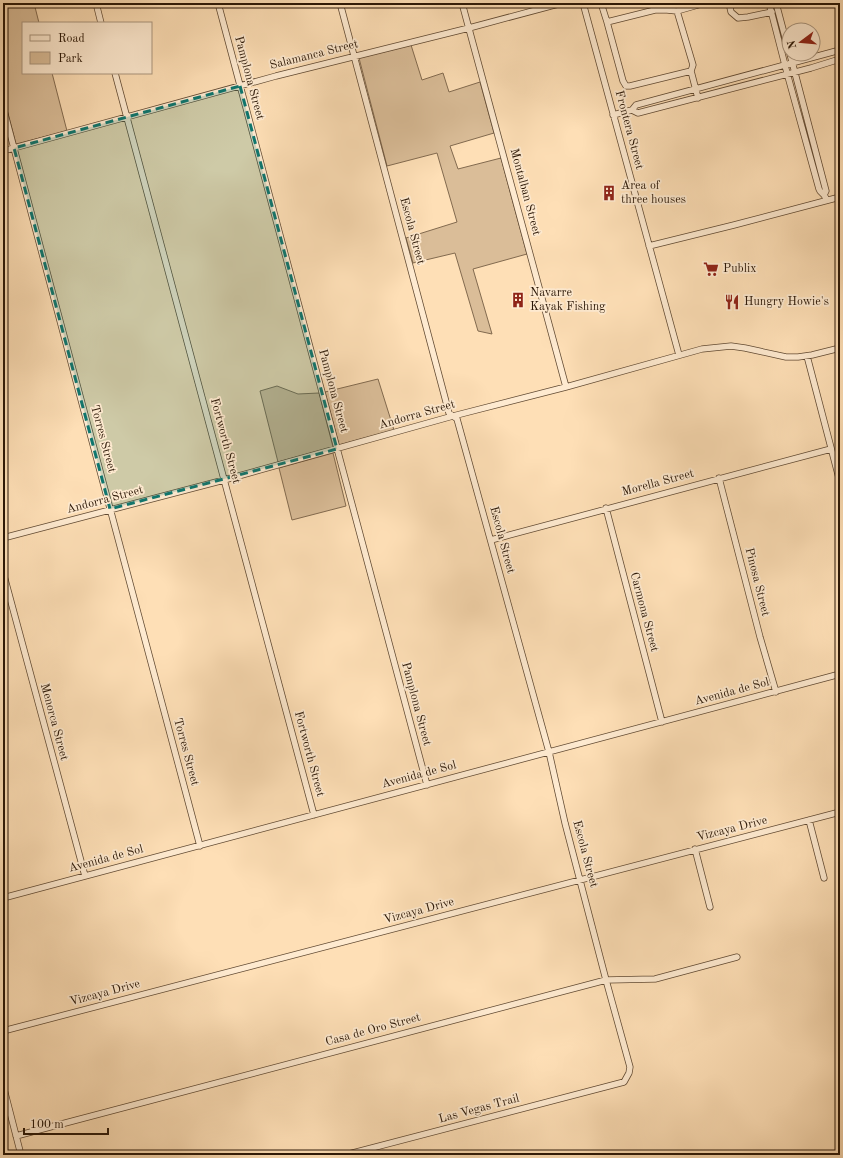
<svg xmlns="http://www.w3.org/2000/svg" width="843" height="1158" font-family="'Old Standard TT',serif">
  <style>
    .green { fill: #dabd98; stroke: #826a4f }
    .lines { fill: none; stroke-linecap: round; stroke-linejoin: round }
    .minor-casing { stroke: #604932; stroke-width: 7 }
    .minor { stroke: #feead0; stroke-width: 5.5 }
    .marked { fill: #0f766e; fill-opacity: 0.2; stroke: #0f766e; stroke-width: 3; stroke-dasharray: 8 5; stroke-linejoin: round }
    .labels { text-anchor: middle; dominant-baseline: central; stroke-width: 3.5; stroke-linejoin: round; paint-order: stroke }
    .street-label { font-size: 12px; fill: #2b1706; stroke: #feead0 }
    .poi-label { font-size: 12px; fill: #2b1706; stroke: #feead0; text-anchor: start }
  </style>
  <rect width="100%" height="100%" fill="#fedfb6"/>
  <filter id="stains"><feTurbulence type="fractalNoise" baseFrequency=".005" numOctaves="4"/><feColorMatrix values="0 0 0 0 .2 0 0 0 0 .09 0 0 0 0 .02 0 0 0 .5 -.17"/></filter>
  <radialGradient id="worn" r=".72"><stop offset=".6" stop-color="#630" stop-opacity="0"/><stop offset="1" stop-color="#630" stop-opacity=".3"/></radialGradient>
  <path class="green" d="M3 3H34L39 23H23V73H52L67 131 16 144 3 94Z
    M411 45 422 80 443 73 449 92 480 82 494 133 450 146 458 169 501 158 527 254 473 269 492 334 478 331 455 253 413 263 406 238 457 222 437 153 387 166 359 58Z
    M378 379 394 430 339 445 325 392Z
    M277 386 298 394 319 393 333 447 278 462 260 391Z
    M333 453 346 506 292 520 279 468Z"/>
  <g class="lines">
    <g class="minor-casing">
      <path id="minor" d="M96 3 101 23
        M218 3 427 785
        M340 3 449 413 457 419 549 752 565 823 606 980 630 1067 629 1073 624 1082 345 1155
        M462 3 566 387
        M583 3 679 355
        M601 3 607 22
        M729 3 731 12 738 18 748 17 772 12
        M769 3 787 73 819 189 820 191 824 195 827 200
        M776 3 789 52
        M677 11 693 65 691 71
        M790 54 826 191 824 195
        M115 73 314 815
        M698 98 691 71 630 86H626L623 81 607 22 655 10H667L677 11 705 3
        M3 107 200 846
        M632 110 638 113 811 68 840 59
        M613 115 632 110 636 105 840 50
        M3 151 276 76 469 28 562 3
        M649 246 734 225 840 197
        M807 356 840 482
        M719 478 760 637 776 692
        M606 508 662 722
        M3 538 224 480 453 416 566 387 702 349 731 346 745 348 786 357H798L812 355 840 348
        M491 540 831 449
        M3 572 85 876
        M809 820 824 878
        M695 849 710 907
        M3 898 840 674
        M3 1031 840 812
        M3 1085 21 1155
        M16 1136 606 980 655 979 737 957"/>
    </g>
    <use href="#minor" class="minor"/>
  </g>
  <path class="marked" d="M240 86 337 449 110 509 14 148Z"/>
  <defs>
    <g id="building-bare" transform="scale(1.2)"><path d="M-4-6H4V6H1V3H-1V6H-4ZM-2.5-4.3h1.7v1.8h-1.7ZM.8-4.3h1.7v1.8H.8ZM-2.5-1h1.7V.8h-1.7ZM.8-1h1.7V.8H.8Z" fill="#8f2418" stroke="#feead0" stroke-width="2.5" paint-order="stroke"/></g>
    <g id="supermarket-bare" transform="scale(1.2)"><path d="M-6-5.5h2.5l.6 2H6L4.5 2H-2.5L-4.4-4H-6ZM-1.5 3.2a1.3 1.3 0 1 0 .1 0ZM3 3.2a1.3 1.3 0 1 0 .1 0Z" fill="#8f2418" stroke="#feead0" stroke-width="2.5" paint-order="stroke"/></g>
    <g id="restaurant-bare" transform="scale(1.2)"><path d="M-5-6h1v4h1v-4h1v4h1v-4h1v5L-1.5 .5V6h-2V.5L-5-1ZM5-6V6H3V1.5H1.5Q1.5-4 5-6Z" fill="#8f2418" stroke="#feead0" stroke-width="2.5" paint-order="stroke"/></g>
  </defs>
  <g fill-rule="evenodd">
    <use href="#building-bare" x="609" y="193"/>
    <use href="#supermarket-bare" x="711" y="269"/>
    <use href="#building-bare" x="518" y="300"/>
    <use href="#restaurant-bare" x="732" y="302"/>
  </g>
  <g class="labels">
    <g class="street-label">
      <text transform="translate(314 55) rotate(-14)">Salamanca Street</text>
      <text transform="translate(249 78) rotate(75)">Pamplona Street</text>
      <text transform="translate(629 130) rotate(75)">Frontera Street</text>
      <text transform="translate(525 192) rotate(75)">Montalban Street</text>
      <text transform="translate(412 231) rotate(75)">Escola Street</text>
      <text transform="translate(333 391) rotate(75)">Pamplona Street</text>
      <text transform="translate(417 415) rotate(-16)">Andorra Street</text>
      <text transform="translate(103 439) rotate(75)">Torres Street</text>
      <text transform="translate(225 441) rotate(75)">Fortworth Street</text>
      <text transform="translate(658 483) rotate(-15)">Morella Street</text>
      <text transform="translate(105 500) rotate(-15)">Andorra Street</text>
      <text transform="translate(502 540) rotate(75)">Escola Street</text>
      <text transform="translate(757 582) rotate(76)">Pinosa Street</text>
      <text transform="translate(644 612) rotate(75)">Carmona Street</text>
      <text transform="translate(732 692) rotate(-15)">Avenida de Sol</text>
      <text transform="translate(416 704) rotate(75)">Pamplona Street</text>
      <text transform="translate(54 722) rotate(75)">Menorca Street</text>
      <text transform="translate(186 752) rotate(75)">Torres Street</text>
      <text transform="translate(309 754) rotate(75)">Fortworth Street</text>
      <text transform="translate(419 775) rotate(-15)">Avenida de Sol</text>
      <text transform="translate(732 829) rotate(-14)">Vizcaya Drive</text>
      <text transform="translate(585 854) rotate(75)">Escola Street</text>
      <text transform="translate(106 859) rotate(-15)">Avenida de Sol</text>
      <text transform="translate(419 911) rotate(-15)">Vizcaya Drive</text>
      <text transform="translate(105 993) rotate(-15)">Vizcaya Drive</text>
      <text transform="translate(373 1030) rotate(-15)">Casa de Oro Street</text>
      <text transform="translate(479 1109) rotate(-15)">Las Vegas Trail</text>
    </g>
    <g class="poi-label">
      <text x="621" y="186">Area of<tspan x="621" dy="14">three houses</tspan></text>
      <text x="723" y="269">Publix</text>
      <text x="530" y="293">Navarre<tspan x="530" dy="14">Kayak Fishing</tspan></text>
      <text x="744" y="302">Hungry Howie's</text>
    </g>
  </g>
  <rect width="843" height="1158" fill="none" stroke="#fedfb6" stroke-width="16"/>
  <rect x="4" y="4" width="835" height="1150" fill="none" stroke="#2b1706" stroke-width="2"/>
  <rect x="8" y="8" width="827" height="1142" fill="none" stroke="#2b1706"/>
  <rect x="22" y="22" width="130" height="52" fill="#feead0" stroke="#aa967f"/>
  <rect x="30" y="35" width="20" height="6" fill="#feead0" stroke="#aa967f"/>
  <text x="58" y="42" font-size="12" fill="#2b1706">Road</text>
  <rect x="30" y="52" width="20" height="12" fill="#dabd98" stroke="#aa967f"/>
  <text x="58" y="62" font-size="12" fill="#2b1706">Park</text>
  <g transform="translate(801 42) rotate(254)"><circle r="19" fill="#feead0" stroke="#aa967f"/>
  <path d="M0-3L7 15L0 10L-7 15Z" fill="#8f2418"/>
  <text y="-6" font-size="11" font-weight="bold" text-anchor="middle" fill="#2b1706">N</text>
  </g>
  <path d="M24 1128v6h84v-6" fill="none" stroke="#2b1706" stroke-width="2"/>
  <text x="30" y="1128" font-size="12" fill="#2b1706" stroke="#feead0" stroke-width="3" paint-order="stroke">100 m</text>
  <rect width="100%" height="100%" filter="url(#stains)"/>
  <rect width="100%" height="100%" fill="url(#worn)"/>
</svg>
